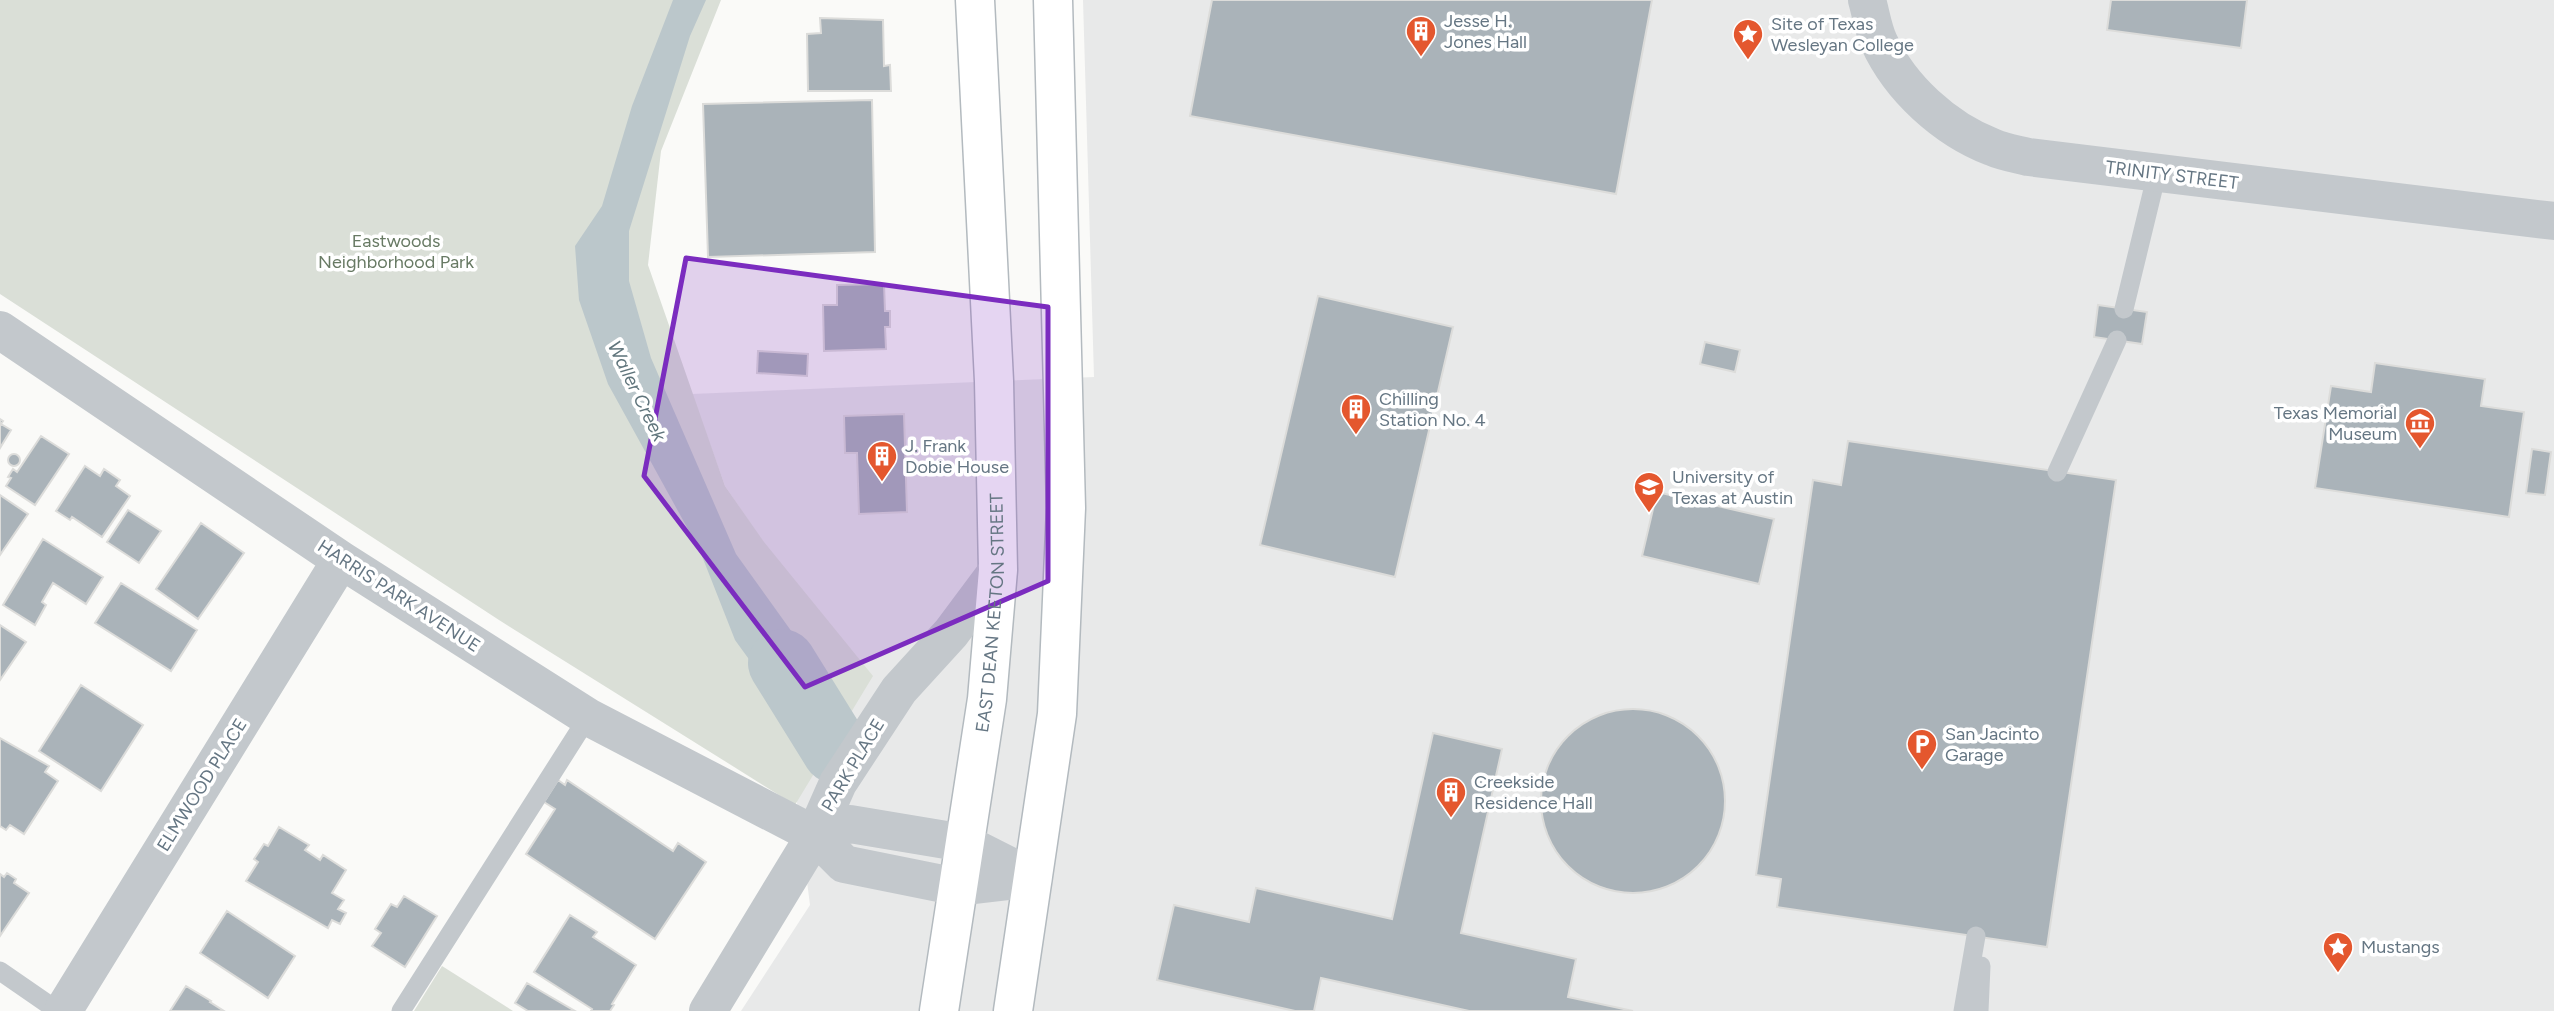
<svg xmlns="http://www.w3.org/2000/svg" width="2554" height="1011" font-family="Figtree,sans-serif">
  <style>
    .built { fill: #e8e9e9 }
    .green { fill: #dadfd7 }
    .water { fill: #bbc7cb }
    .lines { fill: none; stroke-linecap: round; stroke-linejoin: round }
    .river { stroke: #bbc7cb; stroke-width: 68 }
    .building { fill: #aab3b9; stroke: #dcdcda; stroke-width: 2 }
    .secondary-casing { stroke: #b3babf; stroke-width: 41 }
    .service { stroke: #c3c8cc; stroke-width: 19 }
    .minor { stroke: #c3c8cc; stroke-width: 38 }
    .secondary { stroke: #fff; stroke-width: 38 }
    .marked { fill: #7b2cbf; fill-opacity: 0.2; stroke: #7b2cbf; stroke-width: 5; stroke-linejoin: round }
    .labels { text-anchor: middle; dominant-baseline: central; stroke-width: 7; stroke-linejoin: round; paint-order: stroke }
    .poi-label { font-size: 18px; fill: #657683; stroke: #fff; text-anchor: start }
    .street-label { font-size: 18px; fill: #657683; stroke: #fff }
    .park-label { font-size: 18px; fill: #687a64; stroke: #fff }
    .water-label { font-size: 19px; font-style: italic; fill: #60757c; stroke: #fff }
  </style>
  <rect width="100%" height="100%" fill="#fafaf8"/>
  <path class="built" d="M1083 0H2554V1011H741L810 905 764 543 725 486 692 394 1094 377Z"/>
  <path class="green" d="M0 0H721L661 151 648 265 725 486 764 542 873 676 795 805 499 620 0 294Z
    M442 966 513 1011H414Z"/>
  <path class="water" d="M673 0H706L690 36 629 231V281L651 358 736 554 850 713 822 760 735 640 700 551 608 384 579 300 575 246 602 206 632 106Z"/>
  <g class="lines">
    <path class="river" d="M782 663 836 750"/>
  </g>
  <path class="building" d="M1212 0H1652L1616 194 1190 116Z
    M2111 0H2247L2241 48 2107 30Z
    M820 18 883 20 884 66 890 65 891 91H808L807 34 821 33Z
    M872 100 875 252 708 257 703 104Z
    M884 284 885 311H890V327H885L886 349 824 351 823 305H837V285Z
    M1318 296 1453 327 1395 577 1260 545Z
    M2098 305 2147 312 2142 344 2094 337Z
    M1705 342 1740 350 1735 372 1700 364Z
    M758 351 808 354 807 376 757 373Z
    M2375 363 2485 379 2481 406 2524 412 2509 517 2315 488 2331 386 2371 392Z
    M904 414 907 512 859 514 857 453H845L844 416Z
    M0 419 3 421 1 424 11 430 0 448Z
    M41 436 69 454 35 505 6 486 11 478 8 477 13 469 17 472Z
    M1848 441 2116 480 2047 947 1777 907 1781 879 1756 875 1813 480 1841 485Z
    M2532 449 2551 452 2545 495 2526 493Z
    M8 460a6 6 0 1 1 12 0a6 6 0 1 1-12 0Z
    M85 466 100 476 104 469 120 480 116 486 130 496 102 537 72 517 70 520 56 511Z
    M1657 492 1774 519 1759 584 1642 556Z
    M0 495 28 514 0 555Z
    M128 510 161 531 139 563 107 542Z
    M201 523 244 553 198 619 156 589Z
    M43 539 103 577 86 604 53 583 42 602 46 605 35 625 3 605Z
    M121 583 197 630 171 671 95 623Z
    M0 625 26 642 0 680Z
    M81 685 143 725 101 791 39 751Z
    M1541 801a92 92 0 1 1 184 0a92 92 0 1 1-184 0Z
    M1433 733 1502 749 1461 933 1576 959 1568 997 1633 1011H1469L1321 978 1314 1011H1295L1157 980 1174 905 1249 922 1256 888 1392 919Z
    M0 738 49 766 45 772 58 781 24 834 10 825 6 830 0 826Z
    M558 780 565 785 567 780 673 851 678 843 706 862 655 939 526 854 555 809 544 802Z
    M279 827 309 845 305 850 320 860 323 855 346 870 332 893 344 900 338 909 346 913 340 924 332 920 328 928 246 881 258 862 254 859 264 844 268 846Z
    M7 873 16 879 14 883 29 893 0 936V874L4 877Z
    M404 896 437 916 405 967 372 946 381 933 375 929 391 904 397 907Z
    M227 911 295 956 268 998 200 953Z
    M570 915 597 932 593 937 636 965 612 1004 614 1005 610 1011H591L592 1009 534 972Z
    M527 983 575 1011H528L515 1003Z
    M186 986 211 1001 210 1002 224 1011H170Z"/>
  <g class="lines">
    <g class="secondary-casing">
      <g id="secondary">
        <path id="s1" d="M939 1011 987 699 998 570 994 381 975 0"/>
        <path d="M1013 1011 1057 714 1066 508 1053 0"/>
      </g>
    </g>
    <path class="service" d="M2124 309 2157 173
      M2057 472 2117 340
      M0 971 58 1011
      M401 1011 588 717
      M1963 1011 1976 936
      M1979 1011 1981 966"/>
    <path class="minor" d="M1867 0C1871 14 1873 29 1879 42 1900 88 1945 129 1992 147 2003 152 2016 154 2028 157L2554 221
      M0 330 341 560 588 717 815 835 844 864 958 887 1033 878
      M815 835 850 824 964 843 1033 878
      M63 1011 341 560
      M708 1011 815 835 838 783 899 690 951 633 998 570"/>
    <use href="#secondary" class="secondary"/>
  </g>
  <path class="marked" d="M686 258 1048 307V581L805 687 644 476Z"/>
  <defs>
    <g id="building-pin" transform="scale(1.575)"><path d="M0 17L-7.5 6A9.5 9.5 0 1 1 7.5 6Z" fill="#e4572e" stroke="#fff"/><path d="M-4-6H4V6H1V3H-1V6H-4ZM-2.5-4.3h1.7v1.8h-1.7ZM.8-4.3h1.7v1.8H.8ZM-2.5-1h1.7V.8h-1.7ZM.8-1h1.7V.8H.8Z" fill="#fff"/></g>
    <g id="sight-pin" transform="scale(1.575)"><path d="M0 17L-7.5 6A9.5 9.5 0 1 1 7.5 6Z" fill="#e4572e" stroke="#fff"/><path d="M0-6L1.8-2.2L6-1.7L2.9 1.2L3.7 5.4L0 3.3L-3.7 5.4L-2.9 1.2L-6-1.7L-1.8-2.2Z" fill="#fff"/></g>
    <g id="museum-pin" transform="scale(1.575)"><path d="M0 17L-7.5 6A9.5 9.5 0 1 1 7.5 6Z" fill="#e4572e" stroke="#fff"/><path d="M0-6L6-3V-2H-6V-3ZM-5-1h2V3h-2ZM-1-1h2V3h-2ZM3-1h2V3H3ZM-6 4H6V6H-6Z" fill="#fff"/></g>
    <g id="university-pin" transform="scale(1.575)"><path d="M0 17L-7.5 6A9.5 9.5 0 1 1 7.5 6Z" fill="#e4572e" stroke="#fff"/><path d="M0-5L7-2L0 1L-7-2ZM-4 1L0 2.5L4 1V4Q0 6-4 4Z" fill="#fff"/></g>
    <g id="parking-pin" transform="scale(1.575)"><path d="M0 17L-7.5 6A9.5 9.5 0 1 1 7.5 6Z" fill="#e4572e" stroke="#fff"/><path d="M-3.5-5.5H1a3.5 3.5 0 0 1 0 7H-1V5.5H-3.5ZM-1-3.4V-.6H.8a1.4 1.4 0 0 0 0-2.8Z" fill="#fff"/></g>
  </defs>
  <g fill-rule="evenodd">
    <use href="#building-pin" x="1421" y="31"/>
    <use href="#sight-pin" x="1748" y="34"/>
    <use href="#building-pin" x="1356" y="409"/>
    <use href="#museum-pin" x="2420" y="423"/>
    <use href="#building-pin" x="882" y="456"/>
    <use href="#university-pin" x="1649" y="487"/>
    <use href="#parking-pin" x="1922" y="744"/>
    <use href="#building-pin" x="1451" y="792"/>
    <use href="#sight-pin" x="2338" y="947"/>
  </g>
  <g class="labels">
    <g class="poi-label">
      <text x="1444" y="21">Jesse H.<tspan x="1444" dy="21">Jones Hall</tspan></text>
      <text x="1771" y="24">Site of Texas<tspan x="1771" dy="21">Wesleyan College</tspan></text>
      <text x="1379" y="399">Chilling<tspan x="1379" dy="21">Station No. 4</tspan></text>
      <text x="2397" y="413" text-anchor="end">Texas Memorial<tspan x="2397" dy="21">Museum</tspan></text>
      <text x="905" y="446">J. Frank<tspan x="905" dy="21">Dobie House</tspan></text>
      <text x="1672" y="477">University of<tspan x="1672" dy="21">Texas at Austin</tspan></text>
      <text x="1945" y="734">San Jacinto<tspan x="1945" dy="21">Garage</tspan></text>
      <text x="1474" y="782">Creekside<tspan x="1474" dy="21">Residence Hall</tspan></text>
      <text x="2361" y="947">Mustangs</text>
    </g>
    <g class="street-label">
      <text transform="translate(2172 175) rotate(7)">TRINITY STREET</text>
      <text transform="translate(399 596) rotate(33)">HARRIS PARK AVENUE</text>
      <text stroke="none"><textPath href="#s1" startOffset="402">EAST DEAN KEETON STREET</textPath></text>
      <text transform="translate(853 765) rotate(-59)">PARK PLACE</text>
      <text transform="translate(202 785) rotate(-58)">ELMWOOD PLACE</text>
    </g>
    <g class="park-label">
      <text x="396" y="241">Eastwoods<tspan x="396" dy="21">Neighborhood Park</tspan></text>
    </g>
    <g class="water-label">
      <text transform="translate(637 391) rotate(64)">Waller Creek</text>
    </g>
  </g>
</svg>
